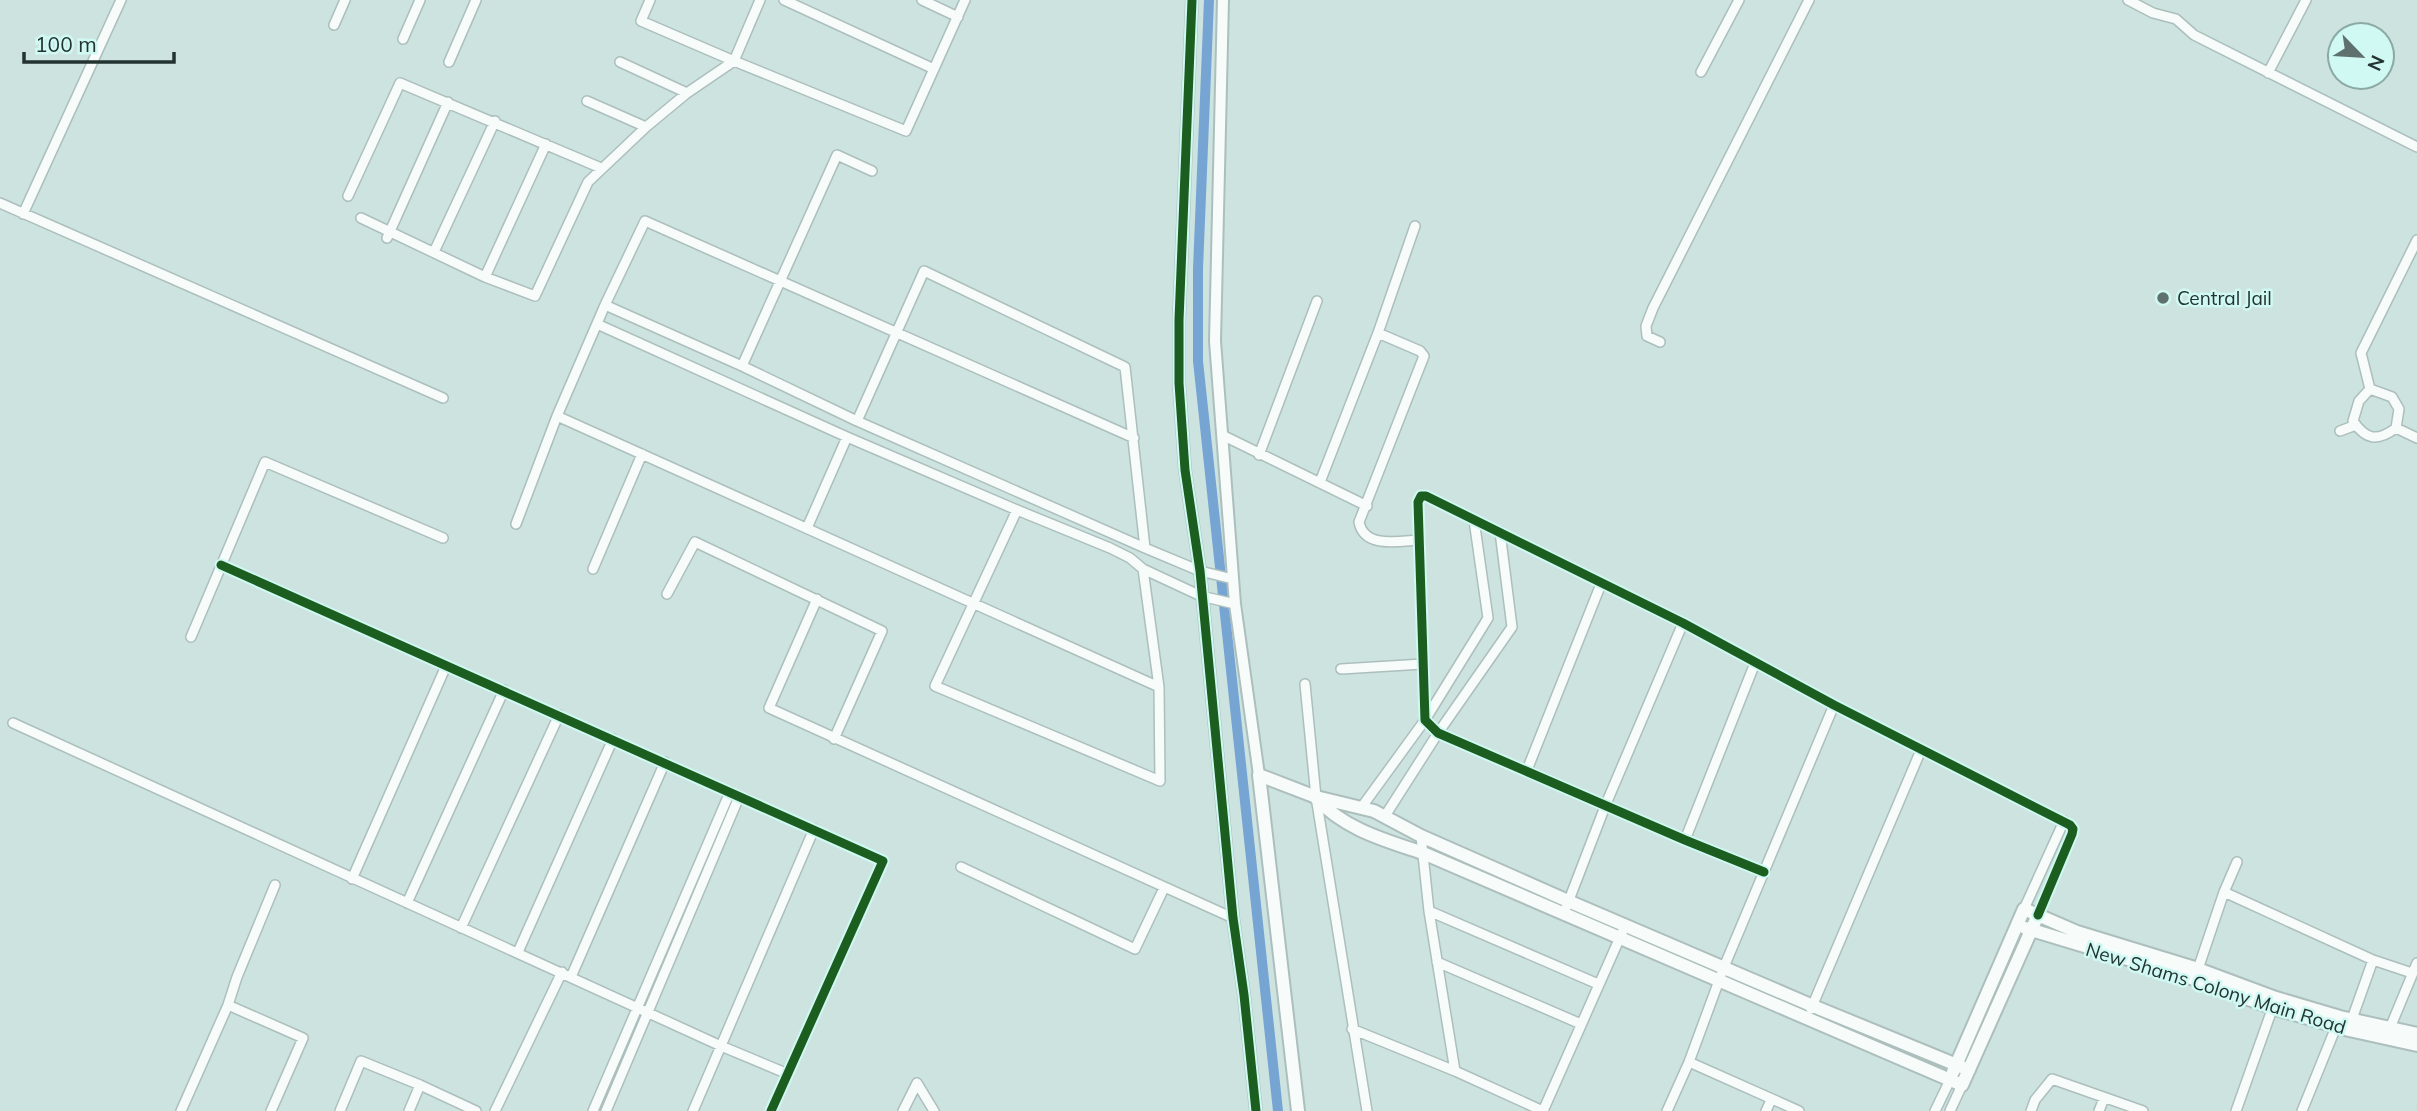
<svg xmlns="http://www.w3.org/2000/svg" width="2417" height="1111" font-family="Mulish,sans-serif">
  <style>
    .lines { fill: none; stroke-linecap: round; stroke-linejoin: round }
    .canal { stroke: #77a5d3; stroke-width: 10 }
    .minor-casing { stroke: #acbfbc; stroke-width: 12 }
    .tertiary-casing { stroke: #acbfbc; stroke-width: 14 }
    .secondary-casing { stroke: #acbfbc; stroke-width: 16 }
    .minor { stroke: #f7fbfa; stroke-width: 9 }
    .tertiary { stroke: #f7fbfa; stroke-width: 10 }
    .secondary { stroke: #f7fbfa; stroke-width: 12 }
    .cycleway-casing { stroke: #d0f9f4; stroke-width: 13 }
    .cycleway { stroke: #1b5e20; stroke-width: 9 }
    .poi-dot { fill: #5e716e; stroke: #d0f9f4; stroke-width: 2.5 }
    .labels { text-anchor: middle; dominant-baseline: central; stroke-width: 5; stroke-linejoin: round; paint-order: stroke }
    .poi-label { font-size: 19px; fill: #233331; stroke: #d0f9f4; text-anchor: start }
    .street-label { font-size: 19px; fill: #233331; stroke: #d0f9f4 }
  </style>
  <rect width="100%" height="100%" fill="#cce3e0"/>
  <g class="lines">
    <path class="canal" d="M1209 0 1198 269V361L1278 1111"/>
    <g class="minor-casing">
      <path id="minor" d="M650 0 641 21 734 61 906 131 965 0
        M784 0 934 69
        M922 0 958 17
        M2128 0 2153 13 2176 19 2194 35 2417 147
        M334 25 345 0
        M403 39 420 0
        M449 62 476 0
        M620 62 687 93
        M1701 72 1739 0
        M2268 73 2306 0
        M587 101 646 127
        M348 196 400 83 601 168
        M0 203 443 398
        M23 214 121 0
        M361 218 485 277 535 296 588 182 646 127 687 93 734 61 760 0
        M387 238 448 102
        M434 252 495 121
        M485 277 546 144
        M605 305 645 221 1134 438
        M597 324 847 437 1017 510 1110 548 1130 558 1143 569 1201 596 1235 604
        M1378 333 1420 351 1424 356 1359 522C1364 549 1399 541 1419 540
        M1660 342 1647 336 1646 326 1653 308 1809 0
        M742 366 837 155 872 171
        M2370 389 2359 401 2353 421C2366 440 2377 442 2396 428L2399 409 2392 397 2370 389 2361 353 2417 240
        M557 416 1159 687
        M857 421 924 271 1125 367 1145 548
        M2396 428 2417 438
        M2340 431 2356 425
        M1222 435 1367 506
        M1259 455 1317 301
        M1320 482 1378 333 1415 226
        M1017 510 935 686 1160 781 1159 687 1143 569
        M516 524 557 416 605 305 742 366 857 421 1145 548 1200 571 1233 579
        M807 528 847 437
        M221 565 883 861 771 1111
        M593 569 642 454
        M667 594 695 542 882 631 834 739
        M817 599 769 708 1233 918
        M191 637 265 462 443 538
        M1341 669 1423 664
        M1305 684 1316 797 1367 1111
        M13 723 721 1046 788 1074
        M1527 770 1601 584
        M1361 808 1425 720 1488 618 1474 520
        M1385 816 1438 733 1512 627 1500 532
        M1421 836 1429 911 1455 1071
        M1685 840 1755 663
        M961 867 1135 949 1164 888
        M1764 872 1685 840 1438 733 1425 720 1418 502 1421 496H1426L1683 623 1834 705 2070 825 2073 829 2072 834 2038 915
        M352 879 446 666
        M2224 892 2373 960 2412 973
        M407 903 504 690
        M2024 909 2064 821
        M1429 911 1598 984
        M1564 913 1606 804 1683 623
        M461 928 559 715
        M518 952 613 739
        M1437 962 1581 1024
        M2198 969 2224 892 2237 862
        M571 977 665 762
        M228 1005 237 977 275 885
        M1811 1009 1921 750
        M2352 1019 2373 960
        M2390 1028 2417 963
        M1352 1029 1455 1071 1543 1111
        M1689 1062 1799 1111
        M917 1083 934 1111
        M181 1111 228 1005 303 1038 271 1111
        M340 1111 361 1061 420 1085 476 1111
        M409 1111 420 1085
        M495 1111 562 972
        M593 1111 730 792
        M606 1111 739 797
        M693 1111 814 829
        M903 1111 917 1083
        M1543 1111 1625 926
        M1667 1111 1689 1062 1724 967 1834 705
        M1766 1111 1771 1100
        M1935 1111 1950 1080
        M1950 1111 1962 1085
        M2031 1111 2035 1100 2052 1079 2143 1111
        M2099 1111 2104 1098
        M2236 1111 2274 1004
        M2302 1111 2338 1022"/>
    </g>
    <g class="tertiary-casing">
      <path id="tertiary" d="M1192 0 1179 320V383L1185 470 1200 571 1233 918 1244 995 1256 1111
        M1223 0 1215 341 1235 604 1259 775"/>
    </g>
    <g class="secondary-casing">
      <path id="secondary" d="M1316 798C1344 829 1384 840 1423 853L1962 1085 2038 915
        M2025 928 2194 979 2273 1008 2349 1030 2417 1045
        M1953 1072 2024 909 2077 932 2198 969 2276 998 2340 1017 2417 1034
        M1298 1111 1259 775 1316 797 1374 811 1421 836 1568 901 1813 1006 1969 1070"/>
    </g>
    <use href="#minor" class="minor"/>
    <use href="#tertiary" class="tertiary"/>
    <use href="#secondary" class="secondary"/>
    <g class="cycleway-casing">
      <path id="cycleway" d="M1192 0 1179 320V383L1185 470 1200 571 1233 918 1244 995 1256 1111
        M221 565 883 861 771 1111
        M1764 872 1685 840 1438 733 1425 720 1418 502 1421 496H1426L1683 623 1834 705 2070 825 2073 829 2072 834 2038 915"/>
    </g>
    <use href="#cycleway" class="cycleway"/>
  </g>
  <circle class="poi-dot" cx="2163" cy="298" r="7"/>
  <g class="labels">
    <g class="poi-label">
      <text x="2177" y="298">Central Jail</text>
    </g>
    <g class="street-label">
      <text transform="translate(2216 988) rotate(17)">New Shams Colony Main Road</text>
    </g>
  </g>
  <g transform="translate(2361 56) rotate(115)"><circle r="33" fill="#d0f9f4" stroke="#8baaa6" stroke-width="2"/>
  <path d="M0-5L12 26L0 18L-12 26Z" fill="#5e716e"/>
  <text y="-10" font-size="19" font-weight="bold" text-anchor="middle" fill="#233331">N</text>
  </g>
  <path d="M24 52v10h150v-10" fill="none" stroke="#233331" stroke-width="3.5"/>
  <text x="35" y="52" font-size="21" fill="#233331" stroke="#d0f9f4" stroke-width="5" paint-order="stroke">100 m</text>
</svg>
